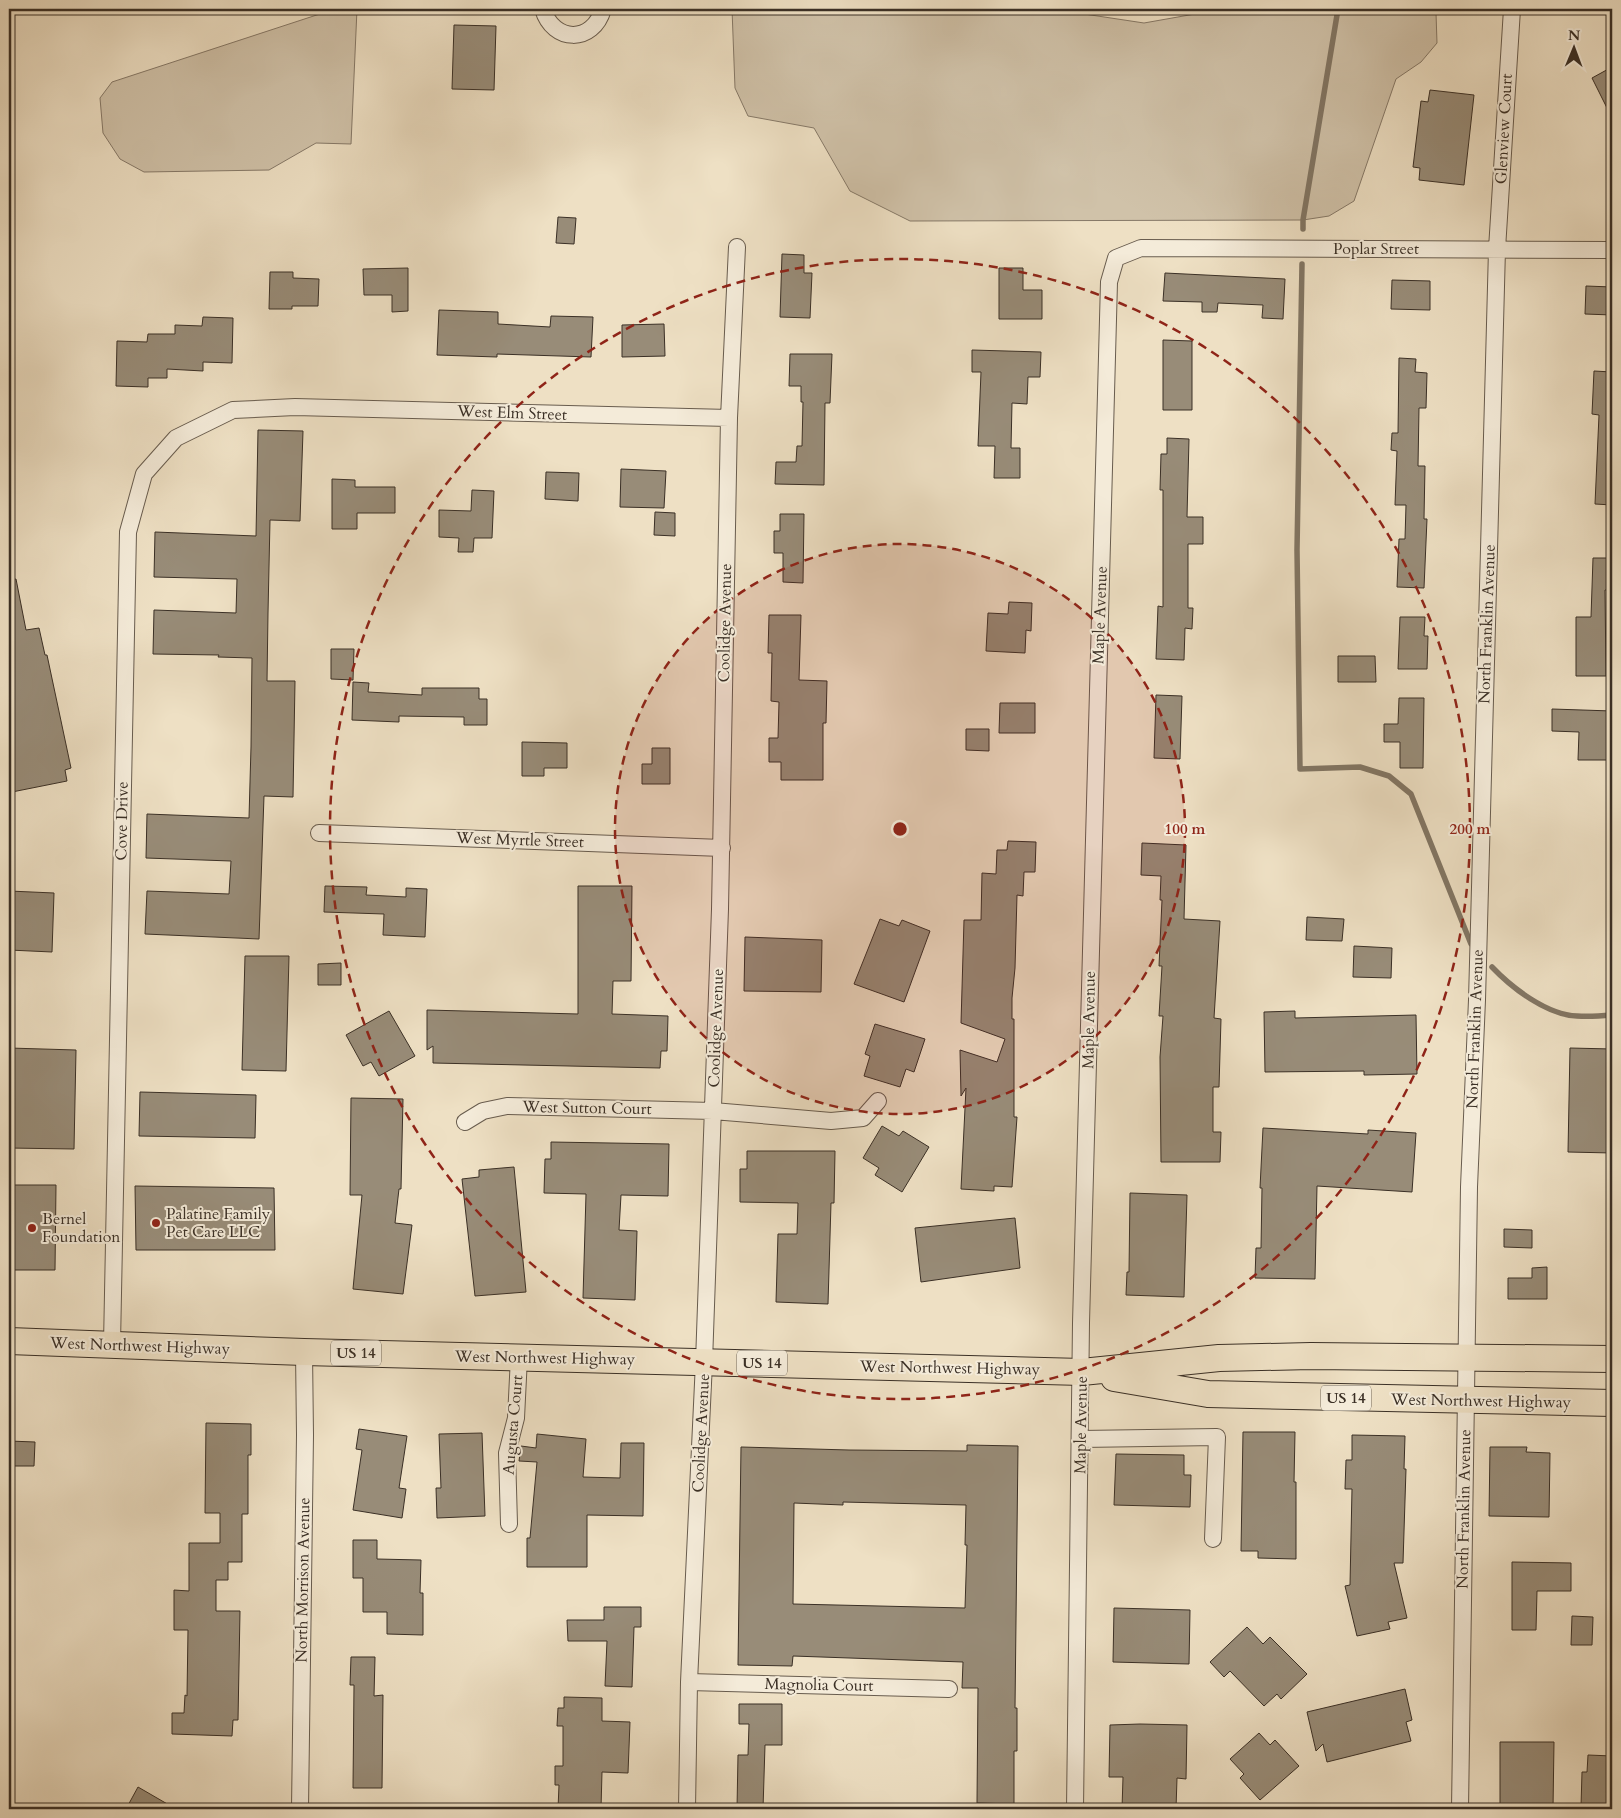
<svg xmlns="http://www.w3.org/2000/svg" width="1621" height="1818" font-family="Cardo,serif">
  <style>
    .green { fill: #d0c2a9; stroke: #867968 }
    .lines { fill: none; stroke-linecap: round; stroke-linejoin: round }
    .stream { stroke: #827664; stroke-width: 5.5 }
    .building { fill: #988c78; stroke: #3b3026; fill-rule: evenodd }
    .street-casing { stroke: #685c4e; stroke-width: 18 }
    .primary-casing { stroke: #3b3026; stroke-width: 28 }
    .street { stroke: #f4ebd9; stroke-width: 16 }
    .primary { stroke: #eee0c4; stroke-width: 26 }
    .ring { fill: none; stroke: #8f2418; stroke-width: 2.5; stroke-dasharray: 9 6 }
    .poi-dot { fill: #8f2418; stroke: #f4ebd9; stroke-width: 2 }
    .labels { text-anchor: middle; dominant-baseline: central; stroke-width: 4; stroke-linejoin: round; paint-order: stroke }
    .shield { fill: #f4ebd9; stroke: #72685c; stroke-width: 1 }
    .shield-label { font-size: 15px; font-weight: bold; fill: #3b3026 }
    .street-label { font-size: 16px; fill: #3b3026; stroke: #f4ebd9 }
    .poi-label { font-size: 16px; fill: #3b3026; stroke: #f4ebd9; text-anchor: start }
    .centre { fill: #8f2418; stroke: #f4ebd9; stroke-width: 2.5 }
    .ring-label { font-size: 15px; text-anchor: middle; font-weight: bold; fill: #8f2418; stroke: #f4ebd9; stroke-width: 4; stroke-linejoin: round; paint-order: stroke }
  </style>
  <rect width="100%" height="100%" fill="#eee0c4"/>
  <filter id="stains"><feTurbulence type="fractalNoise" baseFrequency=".004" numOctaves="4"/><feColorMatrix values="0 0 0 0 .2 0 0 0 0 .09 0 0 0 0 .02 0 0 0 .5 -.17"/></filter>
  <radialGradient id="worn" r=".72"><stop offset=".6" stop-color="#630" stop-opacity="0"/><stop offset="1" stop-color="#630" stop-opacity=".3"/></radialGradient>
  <path class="green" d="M335 9H357L351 144 316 143 269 170 144 172 120 159 103 133 100 98 112 82Z
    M732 9H1063L1071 12 1144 23 1223 9 1277 10 1424 9 1436 13 1437 43 1421 62 1396 79 1354 201 1329 216 1303 220 910 221 850 191 814 128 748 116 735 88Z"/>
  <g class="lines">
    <path class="stream" d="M1303 229V220L1338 9
      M1302 264 1297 550 1300 769 1360 767 1389 776 1411 794 1471 944
      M1492 967C1512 988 1547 1015 1577 1016 1589 1017 1601 1016 1612 1015"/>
  </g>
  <path class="building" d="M454 25 496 26 494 90 452 89Z
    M1612 67V118L1592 78Z
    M1430 90 1474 95 1464 185 1419 180 1420 168 1413 167 1421 101 1428 102Z
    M558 217 576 218 574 244 556 243Z
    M782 254 804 255V273H812L810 318 780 317Z
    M408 268V311L392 312V295H364L363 269Z
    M999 268H1023V290H1042V319H999Z
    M270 272H293V278L319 279 318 306H292V309H269Z
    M1165 273 1285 279 1283 319 1262 318 1263 305 1218 303 1217 312H1202V302L1163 301Z
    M1392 280 1430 281V310L1391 309Z
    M1586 286 1612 287V315L1585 314Z
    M439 310 498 312V324L550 327 551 316 593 317 591 357 497 354V357L437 355Z
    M203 317 233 318 232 363 203 362V371L167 369V378H148V387L116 386 117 341 147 342 148 334H175V325L202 326Z
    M664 324 665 356 622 357V325Z
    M1163 340 1192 341V410H1163Z
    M972 350 1041 352 1040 377H1028L1027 404 1012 403 1011 448H1020V478H994L995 446H978L981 372H972Z
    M790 354H832L830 403H825L824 485 775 484 776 462H796L797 446H802L803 402H801V386H789Z
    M1399 358 1416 359 1415 372 1427 373 1426 408H1419L1418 466H1425L1424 519H1427L1424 588 1397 587 1399 539H1405L1406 505H1395L1397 451 1391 450 1392 433H1398Z
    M1594 371 1612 372V505L1595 504 1599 415 1592 414Z
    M258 430 303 431 300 521 270 520 268 613 267 681H295L293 797 264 796 259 939 145 934 147 891 229 894 231 861 146 858 147 814 249 818 251 747 252 658 218 657 219 655 153 654 154 610 236 613 237 579 154 577 155 532 256 536Z
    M1167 438 1189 439 1187 517H1203V544H1188V608H1193L1192 629 1185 628 1184 660 1156 659 1158 606 1163 607V490H1160L1161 454H1167Z
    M621 469 666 471 664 508 620 507Z
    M546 472 579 473 578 501 545 499Z
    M332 479 355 480V487H395V513H357V529H332Z
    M472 490 494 491 492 538H474L473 552H458L459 538 439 537V510L471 511Z
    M655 512 675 513V536L654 535Z
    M780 514H804L803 583 783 582V553H774V531H780Z
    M1593 558H1612V590H1605L1606 676H1576V617H1591Z
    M16 579 26 630 39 628 45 655H47L71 768 65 770 67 781 12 792 9 775V580Z
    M1009 602 1032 603 1031 631 1026 630 1025 653 986 651 988 613 1008 614Z
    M769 615H801L799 680 827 681 826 723H823V780H781V762H769V738H778L779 702 771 701 772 653H768Z
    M1400 617H1425L1424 636H1428L1427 669H1398Z
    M331 649H354L353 680 331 679Z
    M1338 656H1375L1376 682H1338Z
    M353 682 369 683 368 692 422 695V688H479V699H487V725H464V717L399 716V722L352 720Z
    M1156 695 1182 696 1180 759 1154 758Z
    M1399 698H1424L1423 768H1400V742H1384V724H1398Z
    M1000 703H1035V733H999Z
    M1552 709 1612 711V760H1578L1579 732 1552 731Z
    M966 729H989V751L966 750Z
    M522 742 567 743V768H544V776H522Z
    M652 748H670V784H642V764H652Z
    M1008 841 1036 842 1035 872H1024L1023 896 1017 895 1015 968 1012 998V1019H1014V1117H1017L1012 1187 994 1186V1191L961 1189 966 1088 961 1096 960 1050 997 1062 1005 1039 961 1023 964 920H981L982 873 996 874 997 850H1007Z
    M1142 843 1186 845 1184 919 1220 921 1214 1018 1221 1019 1219 1087H1213V1132H1221L1220 1162H1161L1160 1057 1163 1016H1159L1162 966H1159L1162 900H1160L1161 876 1141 875Z
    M325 886 367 887 366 895 406 897V888L427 889 425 937 383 935 384 914 324 912Z
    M578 886H632L631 981H613L612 1014 668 1016 667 1051H661L660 1068 433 1063V1046L427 1050V1010L578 1014Z
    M9 891 54 893 52 952 9 950Z
    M1307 917 1344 919 1342 941 1306 940Z
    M880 919 899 926 902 920 930 931 904 1002 854 984Z
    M745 937 822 940 821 992 744 991Z
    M1354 946 1392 948 1391 978 1353 977Z
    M245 956H289L286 1071 242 1070Z
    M341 963V985H318V964Z
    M389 1011 415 1056 379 1076 371 1062 363 1066 346 1035Z
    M1295 1011V1018L1416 1015 1417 1074 1364 1075V1071L1265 1072 1264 1012Z
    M875 1024 925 1039 914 1072 906 1069 900 1087 864 1076 870 1056 865 1054Z
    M9 1048 76 1050 74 1149 9 1148Z
    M1570 1048 1612 1049V1153L1568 1152Z
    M140 1092 256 1095 255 1138 139 1136Z
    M351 1098 403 1099 401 1189H399L395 1223 412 1225 403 1294 353 1289 362 1195H350Z
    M882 1126 899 1136 903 1131 929 1147 902 1192 875 1175 879 1168 863 1158Z
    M1263 1128 1368 1134V1130L1416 1133 1412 1192 1317 1186 1315 1279 1255 1278 1256 1248H1261L1262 1188H1260Z
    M551 1142 669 1144 668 1196 621 1195 619 1230 637 1231 635 1300 583 1298 586 1194 544 1193 545 1159H551Z
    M747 1151H835L834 1203H831L828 1304 776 1302 778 1234H797L798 1203 740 1202V1169H747Z
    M514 1167 526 1292 475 1296 462 1179 479 1177V1170Z
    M9 1185H56L55 1270H9Z
    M135 1186 274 1188 275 1250H136Z
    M1130 1193 1187 1195 1184 1297 1126 1295 1127 1272H1129Z
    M1015 1218 1020 1268 921 1282 915 1228Z
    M1504 1229 1532 1230V1248L1504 1247Z
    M1547 1267V1299H1508V1278H1532V1268Z
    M206 1423 251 1424V1455H248V1514H242V1562H228V1580H216V1611H240L238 1720H233L232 1736 172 1734V1713H184L185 1695 187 1696 188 1630H174V1590L189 1591V1543H220V1513H205Z
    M359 1429 407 1436 399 1488 406 1489 402 1518 353 1510 362 1450 356 1449Z
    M1243 1432H1295L1294 1482H1296V1559L1258 1558V1551H1241Z
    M482 1433 485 1516 437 1518 436 1488H441L439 1434Z
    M537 1434 586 1439 583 1477 620 1478 621 1443H644L643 1516 587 1515V1567H527V1538H530L537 1462 519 1461 521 1446 536 1448Z
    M1352 1435 1405 1436 1404 1469H1406L1403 1563H1394L1407 1618 1388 1622 1390 1629 1357 1636 1345 1586 1350 1585 1352 1489H1345L1346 1460H1352Z
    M9 1441 35 1442 34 1466H9Z
    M967 1445 1018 1446 1015 1708H1017V1751H1014V1804L977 1803 978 1688H962L963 1662 793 1656 792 1666 738 1665 741 1447 849 1450 967 1451ZM843 1502 966 1505 965 1545H967L965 1608 793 1604 794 1503 843 1505Z
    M1490 1447H1527L1526 1452 1550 1453 1549 1517 1489 1516Z
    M1116 1454 1184 1455V1475H1191L1190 1507 1114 1505Z
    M353 1540H377V1559L421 1560 420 1593H423V1635L387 1634V1612H363V1578H353Z
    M1512 1562 1571 1563V1591H1537L1536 1630H1512Z
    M604 1607H641V1627H634L632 1687 605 1686 607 1641H568L567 1620H604Z
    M1114 1608 1190 1610 1189 1664 1113 1662Z
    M1572 1616 1593 1617 1592 1645H1571Z
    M1247 1627 1263 1644 1270 1637 1307 1674 1281 1699 1277 1694 1264 1706 1230 1671 1224 1677 1210 1662Z
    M351 1657H375L374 1696 383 1695 382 1788H353L354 1685H350Z
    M1405 1689 1412 1720 1406 1722 1411 1741 1327 1762 1323 1744 1316 1751 1307 1712Z
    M564 1697 602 1698V1721L630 1722 628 1773 602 1772 601 1809H558L559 1785H555V1766H563V1726H557L558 1708H564Z
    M739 1704H782V1745H765L763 1809H737L738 1755H748L749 1724H739Z
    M1140 1724 1187 1725 1186 1779 1177 1778 1176 1809H1122L1123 1777H1109L1110 1725Z
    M1259 1733 1270 1745 1275 1740 1299 1766 1260 1800 1240 1778 1244 1774 1230 1759Z
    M1500 1742H1554L1553 1809H1500Z
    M1588 1755 1612 1756V1808L1581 1807 1582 1772H1587Z
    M138 1787 176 1809H126Z"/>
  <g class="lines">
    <g class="street-casing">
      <path id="street" d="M543 9C553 43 593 44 603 9
        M319 833 722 848
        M465 1122 483 1111 507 1106 713 1111 831 1121 863 1118 878 1101
        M112 1344 128 532 144 474 176 438 233 410 295 407 729 418
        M1081 1439 1217 1437 1213 1539
        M509 1524 507 1453 516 1418 519 1357
        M689 1682 949 1689
        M300 1809 305 1435 304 1352
        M687 1809 689 1682 704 1362 720 909 729 418 737 247
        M1075 1809 1081 1323 1109 282 1116 258 1141 248 1612 250
        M1460 1809 1469 1187 1477 1000 1497 249 1512 9"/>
    </g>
    <g class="primary-casing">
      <path id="primary" d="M9 1341 304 1352 1082 1372 1219 1358 1311 1356 1612 1359
        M1114 1378 1208 1394 1612 1403"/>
    </g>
    <use href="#street" class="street"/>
    <use href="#primary" class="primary"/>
  </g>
  <circle cx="900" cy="829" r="285" fill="#8f2418" fill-opacity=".12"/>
  <g class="ring">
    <circle cx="900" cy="829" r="285"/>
    <circle cx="900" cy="829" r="570"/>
  </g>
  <g class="poi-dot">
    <circle cx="156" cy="1223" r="5"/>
    <circle cx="32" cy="1228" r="5"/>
  </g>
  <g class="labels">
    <g class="shield">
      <rect x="331" y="1340.5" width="50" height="25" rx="4"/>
      <rect x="737" y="1350.5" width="50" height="25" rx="4"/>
      <rect x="1321" y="1385.5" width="50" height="25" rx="4"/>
    </g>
    <g class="shield-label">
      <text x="356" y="1353">US 14</text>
      <text x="762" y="1363">US 14</text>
      <text x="1346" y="1398">US 14</text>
    </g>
    <g class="street-label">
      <text transform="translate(1504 129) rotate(-87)">Glenview Court</text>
      <text x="1376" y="249">Poplar Street</text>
      <text transform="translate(512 413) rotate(2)">West Elm Street</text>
      <text transform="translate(1100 615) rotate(-88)">Maple Avenue</text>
      <text transform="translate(725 623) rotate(-89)">Coolidge Avenue</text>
      <text transform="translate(1487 624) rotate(-88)">North Franklin Avenue</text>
      <text transform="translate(122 821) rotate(-89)">Cove Drive</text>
      <text transform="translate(520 840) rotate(2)">West Myrtle Street</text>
      <text transform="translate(1089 1020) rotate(-89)">Maple Avenue</text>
      <text transform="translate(716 1028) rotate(-88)">Coolidge Avenue</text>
      <text transform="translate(1475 1029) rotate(-88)">North Franklin Avenue</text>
      <text transform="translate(587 1108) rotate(1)">West Sutton Court</text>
      <text transform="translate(140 1346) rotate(2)">West Northwest Highway</text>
      <text transform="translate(545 1358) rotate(1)">West Northwest Highway</text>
      <text transform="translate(950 1368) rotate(1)">West Northwest Highway</text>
      <text transform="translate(1481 1401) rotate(1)">West Northwest Highway</text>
      <text transform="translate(513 1425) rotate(-85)">Augusta Court</text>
      <text transform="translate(1081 1425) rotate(-89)">Maple Avenue</text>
      <text transform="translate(701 1433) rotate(-87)">Coolidge Avenue</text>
      <text transform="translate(1464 1509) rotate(-89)">North Franklin Avenue</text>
      <text transform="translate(303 1580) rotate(-89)">North Morrison Avenue</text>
      <text transform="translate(819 1685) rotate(1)">Magnolia Court</text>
    </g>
    <g class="poi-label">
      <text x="166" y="1214">Palatine Family<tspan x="166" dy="18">Pet Care LLC</tspan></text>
      <text x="42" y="1219">Bernel<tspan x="42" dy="18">Foundation</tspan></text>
    </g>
  </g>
  <circle cx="900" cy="829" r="8" class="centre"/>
  <g class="ring-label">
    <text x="1185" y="834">100 m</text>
    <text x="1470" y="834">200 m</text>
  </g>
  <rect width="1621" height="1818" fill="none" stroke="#eee0c4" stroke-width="30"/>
  <rect x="10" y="10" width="1601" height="1798" fill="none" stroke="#3b3026" stroke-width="2.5"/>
  <rect x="15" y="15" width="1591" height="1788" fill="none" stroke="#3b3026"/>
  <g transform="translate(1574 48) rotate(1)" stroke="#f4ebd9" stroke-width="4" paint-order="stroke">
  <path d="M0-4L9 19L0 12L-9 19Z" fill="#3b3026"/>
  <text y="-8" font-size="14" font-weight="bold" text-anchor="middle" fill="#3b3026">N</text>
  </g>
  <rect width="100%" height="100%" filter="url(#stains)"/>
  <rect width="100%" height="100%" fill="url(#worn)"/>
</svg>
